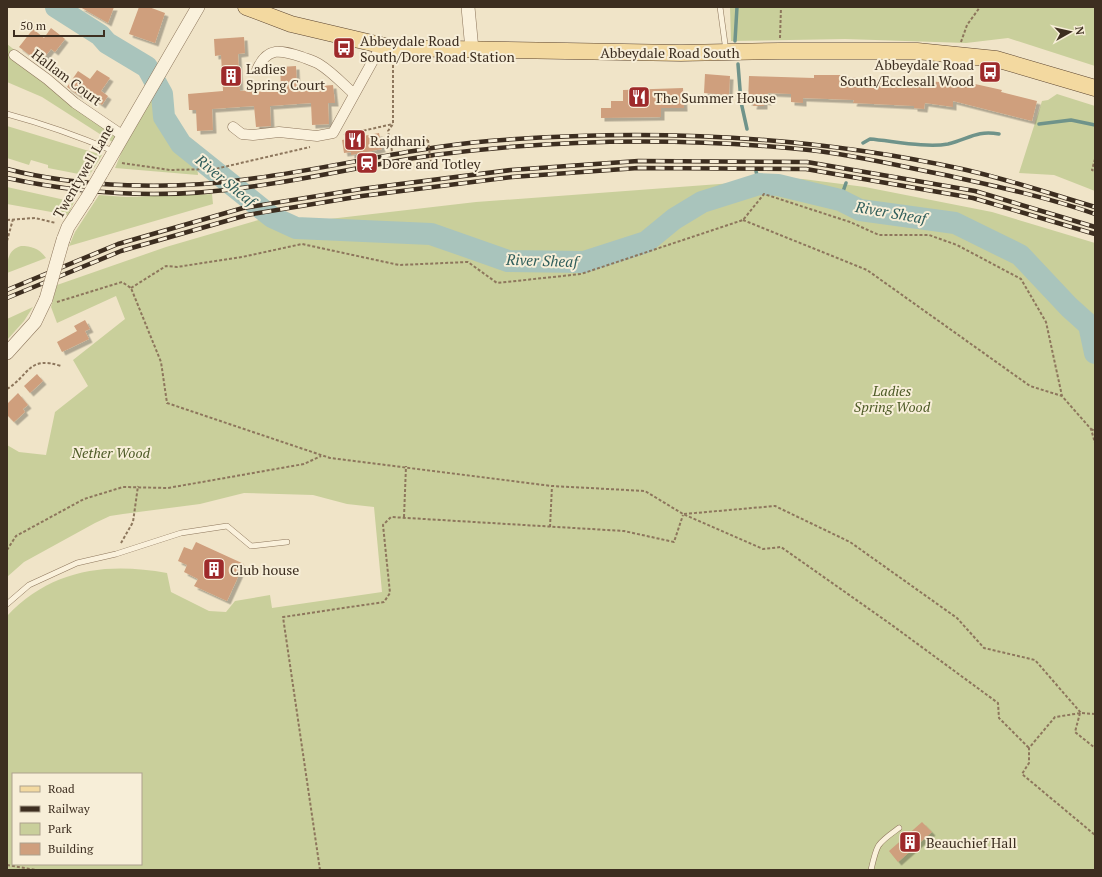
<svg xmlns="http://www.w3.org/2000/svg" width="1102" height="877" font-family="'PT Serif',serif">
  <style>
    .green { fill: #c9cf9b; fill-rule: evenodd }
    .lines { fill: none; stroke-linecap: round; stroke-linejoin: round }
    .stream { stroke: #6f938a; stroke-width: 3.5 }
    .river { stroke: #a9c4bc; stroke-width: 22 }
    .building { fill: #cf9f7d; filter: url(#shadow) }
    .service-casing { stroke: #8d765c; stroke-width: 6 }
    .minor-casing { stroke: #8d765c; stroke-width: 11 }
    .tertiary-casing { stroke: #8d765c; stroke-width: 14 }
    .primary-casing { stroke: #5b4430; stroke-width: 17 }
    .path { stroke: #8d765c; stroke-width: 2; stroke-dasharray: 3 2; stroke-linecap: butt }
    .service { stroke: #faf1dc; stroke-width: 5 }
    .minor { stroke: #faf1dc; stroke-width: 10 }
    .tertiary { stroke: #faf1dc; stroke-width: 13 }
    .primary { stroke: #f3d9a0; stroke-width: 16 }
    .rail-casing { stroke: #3d2e20; stroke-width: 4.5 }
    .rail { stroke: #f7eed8; stroke-width: 3; stroke-dasharray: 9; stroke-linecap: butt }
    .tertiary-bridge-casing { stroke: #8d765c; stroke-width: 14; stroke-linecap: butt }
    .path-bridge { stroke: #8d765c; stroke-width: 2; stroke-dasharray: 3 2; stroke-linecap: butt }
    .tertiary-bridge { stroke: #faf1dc; stroke-width: 13 }
    .labels { text-anchor: middle; dominant-baseline: central; stroke-width: 4; stroke-linejoin: round; paint-order: stroke }
    .poi-label { font-size: 14px; fill: #3d2e20; stroke: #f7eed8; text-anchor: start }
    .street-label { font-size: 14px; fill: #3d2e20; stroke: #f7eed8 }
    .park-label { font-size: 14px; font-style: italic; fill: #4d5a26; stroke: #f7eed8 }
    .water-label { font-size: 15px; font-style: italic; fill: #2f5d5a; stroke: #f7eed8 }
  </style>
  <defs>
    <filter id="shadow"><feDropShadow dx="3.5" dy="3.5" stdDeviation="0" flood-color="#0004"/></filter>
  </defs>
  <rect width="100%" height="100%" fill="#f0e4c8"/>
  <path class="green" d="M730 7H1095V66L1008 38 966 43 845 39 731 41Z
    M7 44 122 135 117 145 42 97 7 82Z
    M154 91 162 94 164 117 181 144 196 156 198 175 115 168 125 144Z
    M1057 94 1095 106V191L1054 175 1019 173 1042 101 1048 100Z
    M7 126 102 155 89 176 48 168V165L31 160 29 165 7 158Z
    M758 177 803 179 865 187 992 212 1095 243V870H7V616C51 569 107 562 167 573L171 592 209 611 226 612 235 601 270 595 272 608 382 592 374 507 347 504 313 495 244 493 200 504 123 514 110 516 95 523 24 562 7 577V445L19 452 46 455 55 412 88 386 73 360 125 319 116 296 57 323 51 307 57 285 166 247 262 219 312 221 476 202 733 183ZM13 774H141V864H13Z
    M7 187 74 202 68 215 7 204Z
    M212 194 213 204 69 246 75 232 99 195 126 197Z
    M21 246C32 246 40 249 46 258L7 273C7 260 8 250 21 246Z
    M33 307 24 321 7 340V319Z"/>
  <g class="lines">
    <path class="stream" d="M735 41 737 7
      M738 64 741 102 747 129
      M1039 124 1071 120 1095 125
      M863 143 870 139C893 141 926 148 948 144 969 139 976 130 999 134
      M756 171 759 184
      M840 200 846 183"/>
    <path class="river" d="M56 7 100 35 107 43 147 67 162 94 164 117 181 144 272 217 296 228 431 234 508 261 584 262 646 242 674 219 702 202 759 184 778 185 840 200 860 210 955 223 1020 255 1069 307 1089 325 1095 353"/>
  </g>
  <path class="building" d="M80 7H114L108 23Z
    M139 7H149L165 13 155 43 129 34Z
    M51 28 65 39 55 52 51 49 40 63 19 47 33 29 44 38Z
    M244 37 245 53 238 54 240 91 281 88 280 67 296 66 297 88 333 85 335 103H328L329 124 312 125 311 103 270 106 271 126 256 127 254 106 212 109 213 130 197 131 196 110H189L188 94 223 91 221 55 215 56 214 39Z
    M97 70 110 78 101 91 108 96 102 105 83 92 80 96 67 87 78 71 90 79Z
    M705 74 730 76 729 95 704 93Z
    M814 75H844V77L908 81V79L939 82V81L974 86 975 84 1002 90 1001 92 1037 101 1032 121 953 101V107L925 103 924 109 914 108V106L853 103 854 100 803 98V103L791 102V94L768 93V102L764 101V106H753L754 102H748L749 76 814 78Z
    M683 88 684 108H661V117L601 118V108H611V101H623V90Z
    M379 133 382 149 351 155V152L344 153 342 140Z
    M85 320 90 329 85 331 89 339 62 352 57 342 77 331 74 326Z
    M37 374 43 381 30 393 24 386Z
    M18 393 28 405 23 409 25 412 14 422 7 415V404Z
    M196 542 244 564 227 601 194 586 198 579 184 572 187 565 178 561 184 547 192 550Z
    M922 822 932 832 898 862 889 851Z"/>
  <g class="lines">
    <g class="service-casing">
      <path id="service" d="M720 7 726 51
        M7 114C44 124 78 136 113 151
        M7 604 29 585 77 563 116 554 181 533 227 526 251 546 287 542
        M871 870C877 843 877 844 899 828"/>
    </g>
    <g class="minor-casing">
      <path id="minor" d="M14 55 47 79 75 103 122 135
        M257 70C267 46 281 50 302 57 307 59 314 61 319 64 332 72 343 84 354 94
        M233 127 242 134 253 135 279 132 317 136 333 133 381 46"/>
    </g>
    <g class="tertiary-casing">
      <path id="tertiary" d="M468 7 472 50
        M101 174 198 7
        M63 240 68 227 87 198
        M7 353 35 322 46 299"/>
    </g>
    <g class="primary-casing">
      <path id="primary" d="M246 7 291 24 393 48 681 53 780 51H917L996 59 1095 88"/>
    </g>
    <path class="path" d="M780 38 781 7
      M961 42 967 25 980 7
      M344 135 393 124
      M411 143 428 140
      M392 151 388 131 393 124V61
      M1095 159 1092 170 1095 171
      M122 163 170 170 215 169 310 147
      M414 167 431 164
      M7 220 35 218 56 223
      M743 220 867 270 1030 386 1062 396 1091 429 1095 443
      M7 241 13 219
      M131 288 166 266 177 267 242 257 302 244 399 265 468 262 497 283 581 274 743 220 764 194 850 222 879 235H929L957 245 1021 279 1046 322 1062 396
      M57 302 122 282 131 288 161 362 167 403 330 458 552 486 645 491 683 514 763 549 781 547 889 623 998 703 999 718 1029 748
      M7 389C29 376 28 355 61 366
      M1091 429 1095 431
      M684 514 775 506 850 542 957 618 984 648 1035 660 1081 713
      M404 517 406 466
      M550 527 552 486
      M121 543 133 522 138 486
      M7 550 16 536 84 499 123 487 168 488 304 464 321 456
      M1080 713 1075 732 1095 748
      M1095 714 1081 713 1055 717 1029 748V763L1022 774 1095 835
      M7 865 36 870
      M320 870 283 617 384 602 390 593 383 525 391 517 624 531 674 542 683 515"/>
    <use href="#service" class="service"/>
    <use href="#minor" class="minor"/>
    <use href="#tertiary" class="tertiary"/>
    <use href="#primary" class="primary"/>
    <g class="rail-casing">
      <path id="rail" d="M7 169C80 188 174 190 249 179 329 169 408 148 489 141 648 128 806 135 962 169 1007 179 1051 194 1095 207
        M7 178C86 195 169 199 249 187 311 179 372 164 434 155 558 139 685 137 809 150 855 155 900 166 945 175 995 186 1047 197 1095 214
        M7 290 118 244 243 208 361 189 511 170 638 161 807 162 975 191 1095 227
        M7 298 121 251 247 215 362 196 512 177 638 168 806 169 973 198 1095 234"/>
    </g>
    <use href="#rail" class="rail"/>
    <g class="tertiary-bridge-casing">
      <path id="tertiary-bridge" d="M87 198 101 174
        M46 299 63 240"/>
    </g>
    <path class="path-bridge" d="M428 140 431 164"/>
    <use href="#tertiary-bridge" class="tertiary-bridge"/>
  </g>
  <defs>
    <g id="bus-square" transform="scale(1.15)"><rect x="-9" y="-9" width="18" height="18" rx="4" fill="#9e2a2b" stroke="#f7eed8"/><path d="M-5-6H5V4H4V6H2V4H-2V6H-4V4H-5ZM-3.5-4V0h7V-4ZM-3.5 1.2v1.5H-2V1.2ZM2 1.2v1.5H3.5V1.2Z" fill="#fff"/></g>
    <g id="building-square" transform="scale(1.15)"><rect x="-9" y="-9" width="18" height="18" rx="4" fill="#9e2a2b" stroke="#f7eed8"/><path d="M-4-6H4V6H1V3H-1V6H-4ZM-2.5-4.3h1.7v1.8h-1.7ZM.8-4.3h1.7v1.8H.8ZM-2.5-1h1.7V.8h-1.7ZM.8-1h1.7V.8H.8Z" fill="#fff"/></g>
    <g id="restaurant-square" transform="scale(1.15)"><rect x="-9" y="-9" width="18" height="18" rx="4" fill="#9e2a2b" stroke="#f7eed8"/><path d="M-5-6h1v4h1v-4h1v4h1v-4h1v5L-1.5 .5V6h-2V.5L-5-1ZM5-6V6H3V1.5H1.5Q1.5-4 5-6Z" fill="#fff"/></g>
    <g id="station-square" transform="scale(1.15)"><rect x="-9" y="-9" width="18" height="18" rx="4" fill="#9e2a2b" stroke="#f7eed8"/><path d="M-3-6H3Q5-6 5-4V2Q5 4 3 4L4.5 6H3L1.5 4h-3L-3 6H-4.5L-3 4Q-5 4-5 2V-4Q-5-6-3-6ZM-3.5-4v3h7v-3ZM-3.5 1v1.5H-2V1ZM2 1v1.5H3.5V1Z" fill="#fff"/></g>
  </defs>
  <g fill-rule="evenodd">
    <use href="#bus-square" x="344" y="48"/>
    <use href="#bus-square" x="990" y="72"/>
    <use href="#building-square" x="231" y="76"/>
    <use href="#restaurant-square" x="639" y="97"/>
    <use href="#restaurant-square" x="355" y="140"/>
    <use href="#station-square" x="367" y="163"/>
    <use href="#building-square" x="214" y="569"/>
    <use href="#building-square" x="910" y="842"/>
  </g>
  <g class="labels">
    <g class="poi-label">
      <text x="360" y="40">Abbeydale Road<tspan x="360" dy="16">South/Dore Road Station</tspan></text>
      <text x="974" y="64" text-anchor="end">Abbeydale Road<tspan x="974" dy="16">South/Ecclesall Wood</tspan></text>
      <text x="246" y="68">Ladies<tspan x="246" dy="16">Spring Court</tspan></text>
      <text x="654" y="97">The Summer House</text>
      <text x="370" y="140">Rajdhani</text>
      <text x="382" y="163">Dore and Totley</text>
      <text x="230" y="569">Club house</text>
      <text x="926" y="842">Beauchief Hall</text>
    </g>
    <g class="street-label">
      <text x="670" y="52">Abbeydale Road South</text>
      <text transform="translate(67 77) rotate(37)">Hallam Court</text>
      <text transform="translate(83 171) rotate(-60)">Twentywell Lane</text>
    </g>
    <g class="park-label">
      <text x="892" y="390">Ladies<tspan x="892" dy="16">Spring Wood</tspan></text>
      <text x="111" y="452">Nether Wood</text>
    </g>
    <g class="water-label">
      <text transform="translate(226 180) rotate(39)">River Sheaf</text>
      <text transform="translate(891 212) rotate(10)">River Sheaf</text>
      <text transform="translate(542 260) rotate(2)">River Sheaf</text>
    </g>
  </g>
  <rect width="1102" height="877" fill="none" stroke="#3d2e20" stroke-width="16"/>
  <rect x="12" y="773" width="130" height="92" fill="#f7eed8" stroke="#ada18e"/>
  <rect x="20" y="786" width="20" height="6" fill="#f3d9a0" stroke="#ada18e"/>
  <text x="48" y="793" font-size="12" fill="#3d2e20">Road</text>
  <rect x="20" y="806" width="20" height="6" fill="#3d2e20" stroke="#ada18e"/>
  <text x="48" y="813" font-size="12" fill="#3d2e20">Railway</text>
  <rect x="20" y="823" width="20" height="12" fill="#c9cf9b" stroke="#ada18e"/>
  <text x="48" y="833" font-size="12" fill="#3d2e20">Park</text>
  <rect x="20" y="843" width="20" height="12" fill="#cf9f7d" stroke="#ada18e"/>
  <text x="48" y="853" font-size="12" fill="#3d2e20">Building</text>
  <g transform="translate(1070 32) rotate(82)" stroke="#f7eed8" stroke-width="3" paint-order="stroke">
  <path d="M0-3L7 15L0 10L-7 15Z" fill="#3d2e20"/>
  <text y="-6" font-size="11" font-weight="bold" text-anchor="middle" fill="#3d2e20">N</text>
  </g>
  <path d="M14 30v6h90v-6" fill="none" stroke="#3d2e20" stroke-width="2"/>
  <text x="20" y="30" font-size="12" fill="#3d2e20" stroke="#f7eed8" stroke-width="3" paint-order="stroke">50 m</text>
</svg>
